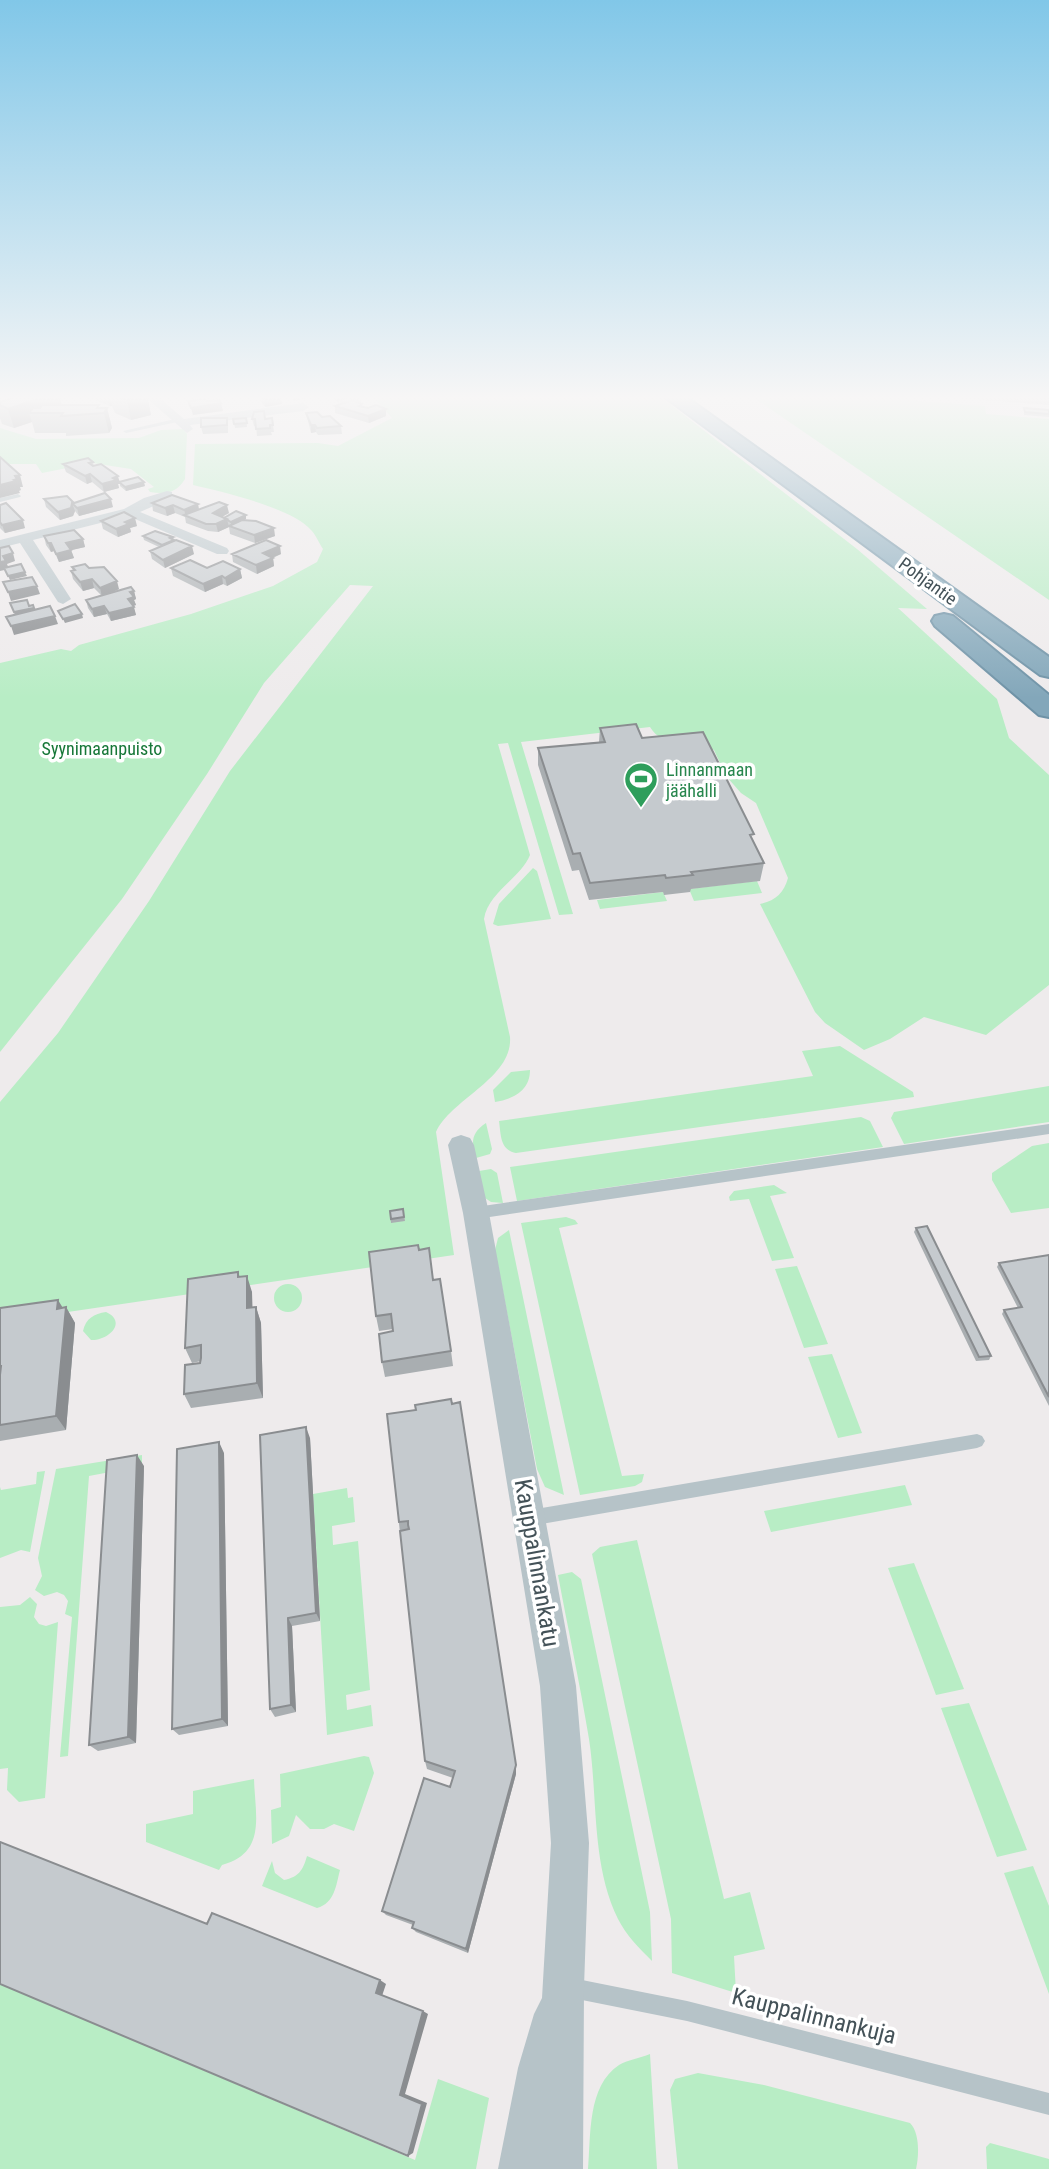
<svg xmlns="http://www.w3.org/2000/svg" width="1049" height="2169" font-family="'Roboto Condensed',sans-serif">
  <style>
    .green { fill: #b8edc5 }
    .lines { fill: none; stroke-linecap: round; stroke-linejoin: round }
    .motorway-casing { stroke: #6e92a6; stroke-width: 4 }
    .service { fill: #b6c3c8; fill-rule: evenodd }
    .minor { fill: #b6c3c8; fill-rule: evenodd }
    .motorway { fill: #83a7ba; fill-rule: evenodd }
    .wall { fill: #a9aeb1 }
    .shaded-wall { fill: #8a8d90 }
    .building { fill: #c5cace; stroke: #8a8d90; stroke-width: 2 }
    .labels { text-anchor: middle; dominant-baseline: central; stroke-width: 7; stroke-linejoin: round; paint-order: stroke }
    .far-street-label { font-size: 18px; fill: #445258; stroke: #fff }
    .far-park-label { font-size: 18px; fill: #177738; stroke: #fff }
    .far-leisure-label { font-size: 18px; fill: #27864d; stroke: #fff; text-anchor: start }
    .near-street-label { font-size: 24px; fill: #445258; stroke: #fff }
  </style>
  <rect width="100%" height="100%" fill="#eeebec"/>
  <path class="green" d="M372 395H658L857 549 927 609 898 608 997 699 1009 738 1049 775V985L986 1035 924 1017 890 1039 864 1050 825 1023 815 1012 760 904C775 901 784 893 788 878L756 803 741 793 726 776 714 750C693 741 662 748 650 727L521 742 573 914 559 915 508 743 498 744 530 855C520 879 488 892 484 919L510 1037C513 1078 451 1099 436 1132L454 1255 0 1322V1102L58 1033 149 901 230 771 373 586 350 585 264 683 207 774 122 899 0 1052V663L61 649 71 651 79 645 191 614 273 586 317 562 323 549C319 543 316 535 311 530 292 508 223 492 193 485L195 444 318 443 338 446 392 418Z
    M750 395H885L918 401 985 406 986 414 1049 419V600Z
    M0 428 36 439 139 438 161 430 183 429 187 434 185 479C176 494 165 494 150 492L148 489 154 487 131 469 92 463 42 473 36 464H0Z
    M533 868 537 871 551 919 498 926 493 924 499 904Z
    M757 881 762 893 694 901 689 889Z
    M663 892 667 901 600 909 597 900Z
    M840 1046 913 1092 914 1097 516 1153C500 1150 501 1135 499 1121L813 1076 802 1051Z
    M530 1070C530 1091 513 1099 495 1102L493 1090 511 1072Z
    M1049 1086V1122L904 1144 891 1118 894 1112Z
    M861 1117 870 1121 883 1147 517 1201 510 1167Z
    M486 1123 492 1149 490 1154 476 1158C471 1142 471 1133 486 1123Z
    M1049 1143V1208L1011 1213 992 1180V1173L1032 1146Z
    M491 1169 497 1173 503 1203 491 1202 485 1198 479 1171Z
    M774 1185 787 1193 770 1196 794 1258 772 1261 749 1199 730 1201 729 1197 734 1191Z
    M566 1217 575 1220 578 1224 559 1228 622 1476 644 1474 642 1482 635 1486 580 1495 521 1223Z
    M509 1230 564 1495 545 1487 537 1469 495 1250 498 1238Z
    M797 1266 828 1344 804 1348 775 1269Z
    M274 1298a14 14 0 1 1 28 0a14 14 0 1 1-28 0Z
    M106 1312C128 1322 108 1341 91 1340L83 1331C86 1318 94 1314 106 1312Z
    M832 1354 862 1433 838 1438 808 1357Z
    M142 1455V1466L89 1476 68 1756 60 1757 72 1617 65 1614 68 1601 64 1595 57 1592 44 1596 35 1590 42 1576 38 1558 56 1469Z
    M45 1471 30 1552 21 1550 0 1558V1487L1 1490 36 1484 37 1472Z
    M905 1485 912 1505 771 1532 764 1511Z
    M347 1488 348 1498 353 1497 355 1522 332 1526 333 1545 358 1541 370 1690 346 1695 347 1710 371 1705 373 1726 327 1735 313 1494Z
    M637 1540 724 1899 750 1892 765 1949 734 1956 736 1993 672 1973 671 1919 592 1554 600 1547Z
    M914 1563 964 1689 936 1695 888 1568Z
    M572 1572 581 1579 650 1912 652 1961C639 1948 626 1935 618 1919 591 1864 598 1798 589 1739 580 1684 568 1629 558 1575Z
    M30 1597 37 1604 34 1617 39 1624 46 1626 58 1622 45 1798 19 1802 7 1790 8 1768 0 1769V1607L20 1605Z
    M969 1703 1027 1850 997 1857 941 1708Z
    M364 1756 369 1757 374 1773 354 1831 334 1824 324 1829H310L296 1815 289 1836 272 1844 271 1810 281 1807 280 1774Z
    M254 1779C255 1815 267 1853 222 1865L219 1870 146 1842V1824L193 1814V1791Z
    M307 1856 340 1870C336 1885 335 1903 317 1908L262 1886 272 1861 275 1873 284 1880C299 1877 303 1870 307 1856Z
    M1033 1866 1049 1906V1994L1004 1873Z
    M0 1984 415 2160 438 2079 489 2098 476 2169H0Z
    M650 2054 657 2169H588C591 2136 587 2086 619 2065 627 2060 640 2058 650 2054Z
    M698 2073 764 2085 910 2123C920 2133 919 2156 916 2169H678L670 2090 675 2079Z
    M990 2143 1049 2159V2169H987L986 2147Z"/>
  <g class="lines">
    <g class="motorway-casing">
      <path id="motorway" d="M662 395H683L1049 657V677L1040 675Z
        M944 614 953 616 1049 695V717L1039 715 935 626 932 621 935 616Z"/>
    </g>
    <path class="service" d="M68 395H76L60 402 55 401Z
      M175 419 177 422 126 433 123 431Z
      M18 494 21 496 20 497 0 502V498Z
      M1049 1124V1134L476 1219 471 1217 469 1213 471 1209 476 1207Z
      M977 1434 982 1436 985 1441 982 1446 977 1448 530 1526 524 1524 522 1518 524 1512 530 1510Z
      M567 1977 687 2001 1049 2093V2115L687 2021 567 1997 560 1994 557 1987 560 1980Z"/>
    <path class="minor" d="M143 395H156L184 419 303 403 309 407 303 411 190 425 193 429 187 433Z
      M167 491 172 492V498L140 512 227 548 229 551 227 554H217L128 516 33 540 71 599 63 604 58 602 20 543 0 548V540L124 509 144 498Z
      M461 1135 470 1138 474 1145 489 1213 576 1686 589 1843 584 1987 583 2169H498L518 2068 534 2014 542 1998 551 1843 540 1686 463 1213 448 1145 452 1138Z"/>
    <use href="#motorway" class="motorway"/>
  </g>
  <path class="wall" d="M14 395H59L61 405 107 408 112 428 109 433 66 436V433H35L32 422 14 428 2 424 0 418V402L12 398V396Z
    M82 395H147L151 415 131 420 115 413 112 406H110Z
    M258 395H280L281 397 282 404 265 407 258 397Z
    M327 395H354V397L359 401 362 407 368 408 386 409V416L369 423 335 413V406L342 404 340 401 337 402 334 398H330Z
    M932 395H1049V405L932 396Z
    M1024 408 1049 410V417L1024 415Z
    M306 413 341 426 342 434 318 435 316 432 311 433Z
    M246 418 247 427 235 428 233 419Z
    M272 418 274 432H271L272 435 257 436 256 426H254L252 419Z
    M228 426V433L203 434 201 427Z
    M93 462 94 466 119 482 145 486 126 491 120 486V484H118L119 488 104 492 92 482 87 484 66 472 63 464Z
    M44 499 74 503 113 507 79 516 75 511 73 516 60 520 46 507Z
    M152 503 198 504 199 509 229 513 222 517 224 518 246 515V519L244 520 275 536 255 543 230 534 229 527 218 532 208 531 186 523 185 517 175 513 167 516 153 511Z
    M0 505 25 528 5 533 0 528Z
    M101 521 137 526 130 528 131 532 118 537 103 529Z
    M44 536 83 539 85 547 71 550 74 558 59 562 54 551 51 552 46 545Z
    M143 536 173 537 174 541 194 554 165 568 152 559 150 551 159 547 144 540Z
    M232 554H281L273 558 274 566 257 574 233 562Z
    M72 567 89 568 119 589 111 593 134 591 136 599 134 600 136 605 133 606 136 615 111 621 107 614 94 617 88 608 86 600 101 595 94 588 83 591 73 579 71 571 73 570Z
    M171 568 240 569 242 578 227 586 223 584 205 592 173 576Z
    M600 728 642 738 753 841 764 863 760 881 691 889 690 892 664 895 663 892 589 900 579 870 572 871 538 765V748L599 742Z
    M403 1209 405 1221 391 1223 390 1211Z
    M916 1228 991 1356 989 1360 976 1361 914 1232Z
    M419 1250 433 1280 451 1351 453 1366 385 1377 382 1362 393 1329 379 1331 376 1316Z
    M1049 1255V1406L1002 1314 1004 1310 1018 1308 997 1267 999 1263Z
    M238 1272 240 1277 252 1292V1308L256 1307 261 1323 263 1398 191 1408 184 1394 201 1361 192 1363 185 1348Z
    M66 1307 75 1323 66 1430 0 1441V1308Z
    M387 1414 516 1765V1774L468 1953 416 1932 412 1928 413 1925 386 1915 382 1911 450 1787 453 1778 427 1769 425 1761Z
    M310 1438 320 1621 292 1626 296 1712 275 1717 270 1709Z
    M224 1453 228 1726 179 1735 172 1729Z
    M144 1466 136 1743 98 1751 89 1745Z"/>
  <path class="shaded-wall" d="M35 395H59L63 411 29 413 32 422 14 428 8 409Z
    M108 395H109L112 406H110Z
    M147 395 151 415 131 420 127 400Z
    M181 395H197L188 398 181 399Z
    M336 395H354V399H340V401L337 402Z
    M305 396V399L293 401V398Z
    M281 397 282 404 265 407 264 399Z
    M221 403 223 411 193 415 191 408Z
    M107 408 112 428 109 433 104 413Z
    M386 409V416L369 423 368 416Z
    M311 425H315L316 432 311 433Z
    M90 474 92 482 87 484 85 476Z
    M20 475 23 487H20L21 490 19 491 20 493 0 498V485L15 476Z
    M118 476 120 484H118L119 488 104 492 102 484 113 478Z
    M144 482 145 486 126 491 125 487Z
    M111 499 113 507 79 516 77 508Z
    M72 503 75 511 73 516 60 520 58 512Z
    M198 504 199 512 186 516 184 510Z
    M173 505 175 513 167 516 165 508Z
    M227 505 229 513 214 521 213 513Z
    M246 515V519L231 526V522Z
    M135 518 137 526 130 528 131 532 118 537 116 529 125 522Z
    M227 519 229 527 218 532 216 524Z
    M23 520 25 528 5 533 2 525Z
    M274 528 275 536 255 543 254 535Z
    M83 539 85 547 68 551 66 543Z
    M48 543H51L54 551 51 552Z
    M192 546 194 554 165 568 163 560Z
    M280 546 281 554 264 561 263 553Z
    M71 550 74 558 59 562 56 554Z
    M13 553 15 561 7 564 9 569 0 571V562L3 556Z
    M273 558 274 566 257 574 256 565Z
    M240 569 242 578 227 586 225 578Z
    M25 572 27 576 10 580 8 576Z
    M222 576 223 584 205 592 203 584Z
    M92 579 94 588 83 591 80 582Z
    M117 581 119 589 102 597 100 588Z
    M37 586 40 594 11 601 8 592Z
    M134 591 136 599 134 600 136 605 130 607 128 599 130 592Z
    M104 606 107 614 94 617 92 609Z
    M134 607 136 615 111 621 109 613Z
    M34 608 36 612 15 616 14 612Z
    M82 614 83 618 65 623 63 619Z
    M55 616 58 624 14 635 11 626Z
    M247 1276 252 1292 253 1324 247 1308Z
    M58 1300 66 1313V1307L75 1323 66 1430 56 1416Z
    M256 1307 261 1323 263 1398 257 1383Z
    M306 1427 310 1438 320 1621 316 1613Z
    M219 1442 224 1453 228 1726 222 1719Z
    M137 1455 144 1466 136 1743 128 1737Z
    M288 1618 292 1626 296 1712 291 1705Z
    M516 1765V1774L468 1953 466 1949Z
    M380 1980 386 1984 382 1996 376 1993Z
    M423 2011 428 2014 405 2094 427 2103 413 2153 408 2156 400 2095Z"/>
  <path class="building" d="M16 395H49L8 409 0 405V402L15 397 12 396Z
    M113 395H147L127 400Z
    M261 395H280L281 397 264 399Z
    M291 395H304L305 396 293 398Z
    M1010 395H1049V398Z
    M355 397 359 401 356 402 353 400 344 403 340 399Z
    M206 399 207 401 219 400 221 403 191 408 188 401Z
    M353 400 362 404 359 406 368 408 376 405 386 409 368 416 335 406Z
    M42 405H99L97 408H107L104 413 61 416 63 413H29L33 408H40Z
    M1024 408 1049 410V414L1025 412Z
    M264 411 265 419 272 418 273 425H270V428L256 429 255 419H252L254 412Z
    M317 412 322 417 330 416 341 426 317 428 315 425H311L306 413Z
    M201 418H227V425L201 427Z
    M246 418 247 423 234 424 233 419Z
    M0 457 20 475 15 476 17 479 14 480 16 481 0 485Z
    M88 458 93 462 89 463 93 466 101 464 118 476 113 478 117 480 102 484 90 474 85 476 63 464Z
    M138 477 144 482 125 487 119 482Z
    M105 493 111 499 77 508 72 503 71 508 58 512 44 499 67 496 74 503Z
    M172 495 198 504 184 510 173 505 165 508 152 503Z
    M219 502 227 505 213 513 227 519 216 524H206L184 515Z
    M6 503 23 520 2 525 0 522V505Z
    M236 511 246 515 231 522 224 518Z
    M124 512 135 518 125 522 129 524 116 529 101 521Z
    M242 520 256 521 274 528 254 535 229 526Z
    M74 530 83 539 66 543 71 550 56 554 51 543H48L44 536Z
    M155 531 173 537 170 538 174 540 162 545 143 536Z
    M176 540 192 546 163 560 150 551Z
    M266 540 280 546 263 553 273 558 256 565 232 554Z
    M9 546 13 553 3 556 6 561 0 562V548Z
    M190 560 207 568 223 561 240 569 225 578 222 576 203 584 171 568Z
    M21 564 25 572 8 576 4 568Z
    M85 564 89 568 104 567 117 581 100 588 92 579 80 582 71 571 75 570 72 567Z
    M32 577 37 586 8 592 3 582Z
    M131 587 134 591 130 592 134 597 128 599 134 607 109 613 104 606 92 609 86 600Z
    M27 600 29 606 33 605 34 608 14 612 10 603Z
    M75 604 82 614 63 619 58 611Z
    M50 606 55 616 11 626 6 617Z
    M636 724 642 738 703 732 754 834 750 835 764 863 691 872 693 875 666 878 665 875 590 883 580 853 573 854 538 748 605 742 600 728Z
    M403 1209 404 1217 391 1219 390 1211Z
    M927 1226 991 1356 979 1357 916 1228Z
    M418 1245 419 1250 429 1248 433 1280 440 1279 451 1351 382 1362 379 1334 393 1331 391 1314 376 1316 369 1252Z
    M1049 1255V1397L1004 1310 1022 1307 999 1263Z
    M238 1272V1277L247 1276V1308L256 1307 257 1383 184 1394 185 1365 200 1363 201 1358V1345L185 1348 188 1279Z
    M58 1300 57 1309 66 1307 56 1416 0 1425V1375L1 1366H0V1308Z
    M451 1399 452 1404 460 1402 516 1765 466 1949 412 1928 414 1922 382 1911 424 1778 450 1787 455 1771 425 1761 400 1531 409 1529 408 1525V1521L399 1522 387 1414 416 1410 415 1405Z
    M306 1427 316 1613 288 1618 291 1705 270 1709 260 1435Z
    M219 1442 222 1719 172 1729 177 1449Z
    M137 1455 128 1737 89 1745 107 1460Z
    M0 1842 207 1924 212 1913 380 1980 376 1993 423 2011 400 2095 422 2104 408 2156 0 1984Z"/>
  <linearGradient id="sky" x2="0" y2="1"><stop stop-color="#81c7e8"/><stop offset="0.57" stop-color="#f7f6f6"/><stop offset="1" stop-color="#f7f6f6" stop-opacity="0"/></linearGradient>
  <rect width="1049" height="698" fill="url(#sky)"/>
  <defs>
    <g id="stadium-pin" transform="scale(1.75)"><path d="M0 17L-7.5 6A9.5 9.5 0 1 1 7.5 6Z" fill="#2e9e5b" stroke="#fff"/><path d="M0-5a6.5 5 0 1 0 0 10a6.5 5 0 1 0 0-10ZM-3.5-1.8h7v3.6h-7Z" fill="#fff"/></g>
  </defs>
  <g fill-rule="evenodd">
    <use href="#stadium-pin" x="641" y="779"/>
  </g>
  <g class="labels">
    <g class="far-street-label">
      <text transform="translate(928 581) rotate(36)">Pohjantie</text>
    </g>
    <g class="far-park-label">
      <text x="102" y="748">Syynimaanpuisto</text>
    </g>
    <g class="far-leisure-label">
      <text x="666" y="769">Linnanmaan<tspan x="666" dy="21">jäähalli</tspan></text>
    </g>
    <g class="near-street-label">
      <text transform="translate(537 1563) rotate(80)">Kauppalinnankatu</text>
      <text transform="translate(814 2016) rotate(14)">Kauppalinnankuja</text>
    </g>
  </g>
</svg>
